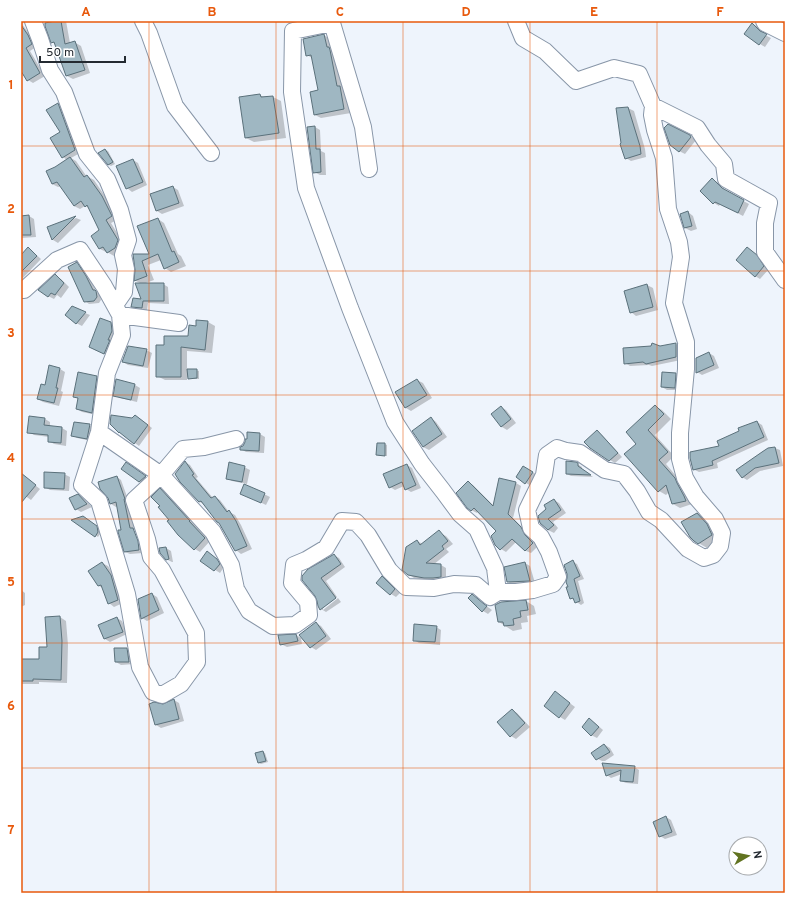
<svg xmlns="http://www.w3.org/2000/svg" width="806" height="914" font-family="Overpass,sans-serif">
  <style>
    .shadow { fill: #0003 }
    .building { fill: #9fb7c2; stroke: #5b717b }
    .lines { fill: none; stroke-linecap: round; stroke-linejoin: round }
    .minor-casing { stroke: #8896a8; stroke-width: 18 }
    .minor { stroke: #fff; stroke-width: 16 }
    .grid { fill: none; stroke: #e8590c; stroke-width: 1; stroke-opacity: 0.55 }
    .neatline { fill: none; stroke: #e8590c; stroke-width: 1.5 }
    .grid-label { font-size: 13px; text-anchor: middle; font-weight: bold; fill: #e8590c }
  </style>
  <rect width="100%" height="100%" fill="#eef4fc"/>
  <path class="shadow" d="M21 21H23L22 24 33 39 36 47 30 51 45 76 33 83 28 80 21 69Z
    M47 21H66L70 43 74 42 81 46 90 73 73 79 67 76 56 45 52 42Z
    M753 24 758 27 765 35 771 38 765 47 760 44Z
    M324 35 330 39 336 54 343 89 346 91 351 113 321 118 315 115 319 91 312 58 307 55Z
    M260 95 265 98 273 97 281 101 286 138 254 142 246 138Z
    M58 104 63 107 80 153 71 158 76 161 87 177V176L94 180 109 202 117 220 111 223 124 244 121 251 114 256 107 252H106L100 249 92 236 100 231 89 208 85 206 80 209 74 206 61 186 58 187 52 184 55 168 67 160 63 157 62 132Z
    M628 108 634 111 645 149 646 157 631 161 626 158Z
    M315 127 320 130 321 151 325 153 326 175H320L314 172Z
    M690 136 696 140 685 154 679 151Z
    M105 150 108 151 115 164 111 166 109 165 100 153Z
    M133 160 138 163 147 185 132 192 127 188Z
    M712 179 717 182 727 192 749 204 743 216 720 204 719 206 714 203Z
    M173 187 178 190 184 206 162 214 157 211Z
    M688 212 693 216 697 229 691 231 685 228Z
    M21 216V217L29 216 34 219 36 237 21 238Z
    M76 218 81 220 58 243 53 240 49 227Z
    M158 219 164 223 178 254 181 256 186 266 171 272 165 268 161 260 148 265 154 280 143 284H163L168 287 169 304 148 303 147 311 138 309 133 306 142 300V284L136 281V270L134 255H151Z
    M28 249 33 252 41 259 21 280V256Z
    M748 249 753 252 762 260 768 270 760 279 755 276Z
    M77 264 81 266 90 279 96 291 100 295 101 300 99 303 89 304 85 301Z
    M55 276 61 279 69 287 61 298 57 295 54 299 48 296Z
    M647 285 653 288 658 310 636 316 631 312Z
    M85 313 90 315 82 326 76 323Z
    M208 322 215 326 212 353 187 351V370H196L199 371V379H191L187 377V380H165L157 376 165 346 189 337 197 327Z
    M111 323 116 326 109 356 95 350Z
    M676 344 681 347V360L652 366 649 365 630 366 625 363 660 347Z
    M146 350 152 353 148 368 128 365 123 362Z
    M709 353 714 356 719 368 702 375 697 372Z
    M49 367 60 369 65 372 61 391 63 392 59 406 43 402 38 399 45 386Z
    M676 374 681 377 680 390H667L662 387Z
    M97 377 102 380 97 415 82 412 77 409 79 399 74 396Z
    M417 380 423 383 432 398 411 411 406 408Z
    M135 385 140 388 137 402 120 398 115 395Z
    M655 406 662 410 671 419 655 435 674 456 666 464 682 483 692 504 680 508 673 504 669 492 666 495 659 491 637 444Z
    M501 407 506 410 516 423 507 430 502 427 492 414Z
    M136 416 152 428 139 446 119 432 111 424 133 420Z
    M30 418 45 419 50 422V427L62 428 67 431 66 446 54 444 49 441V437L34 435 29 432Z
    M431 418 436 422 447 437 429 450 423 447Z
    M757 422 762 425 768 440 717 463 718 468 699 472 693 469 720 447Z
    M89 425 95 428 92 441 77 438 72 435Z
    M597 432 602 435 622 457 615 463 610 460Z
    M248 433 260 434 265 437 264 453 246 452 241 449 248 440Z
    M378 444H385L387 445V456H380L377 455Z
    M775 448 780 450 783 466 760 471 747 480 742 477Z
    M185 462 190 465 198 477 196 478 213 498 215 497 220 500 229 512 235 515 241 525 252 549 241 554 236 550 220 523 205 505 200 502Z
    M576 463 582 467V469L593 477 571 476 567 474Z
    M407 465 412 468 421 488 411 492 406 489 404 486 395 490 390 487Z
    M131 467 150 480 145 485 122 469Z
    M244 467 250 470 247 484 232 481 227 478Z
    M529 470 537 475 531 486 526 483Z
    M21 474 40 489 31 500 21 493Z
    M64 474 70 477 69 491 50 490 45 487Z
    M117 477 121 480 129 502H128L135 530H133L138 546 140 545 135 530 138 532 143 553 130 554 125 552 123 530 117 506 116 507 111 504 109 497Z
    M468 482 473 485 494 506 516 483 521 486 513 518 526 531 530 539 538 546 531 553 526 551 516 542 506 552 501 549 496 544 497 531 478 511 477 513 471 510Z
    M161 490 166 493 194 524 210 541 200 552 195 549 170 520 162 506Z
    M264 494 270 497 266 505 247 496Z
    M78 495 83 498 92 507 81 512 76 509Z
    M554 500 559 503 566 513 553 522 558 528 554 533 548 530 541 522 548 509Z
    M697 514 705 519 720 540 707 548 695 541Z
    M83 517 99 528 100 534 98 537 74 520Z
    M440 533 446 536 453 544 446 549 449 552 433 565H441L446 568V580L430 581 414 578 408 574 417 541 423 544Z
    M166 548 171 551 173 562H172L166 559Z
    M334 555 339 558 345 567 326 581 337 597 323 607V610L338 598 341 602 326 612 321 609 316 595 303 580Z
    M212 556 222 563 224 567 220 573 201 561Z
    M573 562 577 564 584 579 578 581 584 603 581 605 571 598 570 588Z
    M102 563 108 566 116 579 123 603 114 607 109 603 103 588 99 586 90 572Z
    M525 563 530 566 535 583 513 585 508 582Z
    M382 577 387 580 400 593 396 597 391 594 377 583Z
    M21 590 25 593V605L21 607Z
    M152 594 157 597 164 613 147 621 142 618Z
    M472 596 492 610 488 614 483 611Z
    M526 601 534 606 536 614 527 616 528 622 521 623 522 629 513 631 499 622Z
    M60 617 66 621 68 645 67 683 39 682V684H21V660H40L48 648Z
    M117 618 122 621 127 634 110 642 105 639 99 625Z
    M316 623 321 626 331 639 316 650 311 647 301 635Z
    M436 627 441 630 440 645 419 643 414 640Z
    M296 635 301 638 302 644 287 647 281 644Z
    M127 649 132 652 134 664 121 665 116 662Z
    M555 692 575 707 565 720 560 717Z
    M174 700 179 703 184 721 161 728 156 725 163 705Z
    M512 710 517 713 530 727 516 739 511 736 499 723Z
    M590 720 595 723 603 730 597 738 591 735Z
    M605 745 610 748 614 755 605 761H602L596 758Z
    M263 752 265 753 268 762 261 764 259 763Z
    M603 764 634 767 639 770 638 784 626 783 621 781 622 774 611 778 607 775Z
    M666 817 671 820 677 835 665 839 660 836Z"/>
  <path class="building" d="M55 21H61L65 44 75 41 85 70 66 76 54 42 51 43 45 26V23Z
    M752 23 760 31 767 34 759 45 744 34Z
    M21 25 28 35 32 44 26 48 40 73 27 81 21 71Z
    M324 34 327 47H329L330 50 337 86H340L344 109 314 115 310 92 318 90 311 55 306 56 303 39Z
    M260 94 261 97 273 96 279 133 245 138 239 97Z
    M58 103 75 150 62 158 50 138 60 132 46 110Z
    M628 107 640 146 641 154 625 159 620 144 621 143 616 108Z
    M668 124 690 135 691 137 679 152 670 145 664 128Z
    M315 126 316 149H320L321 172 313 173 307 127Z
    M105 149 113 162 108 165 98 153Z
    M70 157 84 177 87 175 102 196 112 216 106 220 118 240 115 248 107 253 103 247 99 249 91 236 99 230 87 205 85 207 81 201 74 206 57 182 52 184 46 171 55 167Z
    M133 159 143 182 126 189 116 166Z
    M712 178 722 188 744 200 738 213 715 202 713 204 700 191Z
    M173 186 179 203 156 211 150 194Z
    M688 211 692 226 684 228 680 214Z
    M29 215 31 235H21V216Z
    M76 216 52 240 47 227Z
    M158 218 172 252 174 251 179 262 164 269 158 254 142 261 147 276 134 281 135 270 133 254H149L137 226Z
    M28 247 37 256 21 272V255Z
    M747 247 757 255 764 266 755 277 736 260Z
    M77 262 86 276 93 290H95L96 291 97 297 94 301 84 302 68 267Z
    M55 274 64 283 55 295 51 293 48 297 38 290Z
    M135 283H164V301H143L142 308 131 307 133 298 141 299Z
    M647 284 653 307 630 313 624 291Z
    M72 306 86 312 76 324 65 315Z
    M100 318 111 322 112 331 108 340H110L104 354 89 347Z
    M196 320 208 321 205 350 181 347V377H156V345H164V336H188L189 325 196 326Z
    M652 343 660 346 676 343V357L646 364 643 362 624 364 623 348 651 346Z
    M128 346 147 349 143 366 122 362Z
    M709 352 714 365 696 373V358Z
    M49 365 60 368 56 388H58L54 403 37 399 41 384 45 385Z
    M187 369H197V378L188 379Z
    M78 372 97 376 92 413 76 409 78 398 73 397Z
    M662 372 676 373 675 388 661 387Z
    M116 379 135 384 131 400 113 396Z
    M417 379 427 395 405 408 395 392Z
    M655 405 664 414 648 430 668 452 659 460 675 478 677 483 684 496 686 501 672 504 666 485 658 492 624 454 636 444 626 432 641 418Z
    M501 406 511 419 501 427 491 414Z
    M111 415 132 418 135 415 148 425 134 444 119 432V433L110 424Z
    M29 416 45 418 44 425 62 427 61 443 48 442V435L27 433Z
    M431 417 442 434 423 447 412 431Z
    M757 421 764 437 712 461 713 465 693 470 690 458V452L719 446 717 441 739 431 738 428Z
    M74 422 90 424 87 439 71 436Z
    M597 430 618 453 609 461 590 448 584 442Z
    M247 432 260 433 259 451 240 450V447L243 446 245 442V439H247Z
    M377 443H385V456L376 455Z
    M775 447 779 463 755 468 742 478 736 470 762 452 768 448Z
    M185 461 194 474 192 475 211 498 215 496 227 512 229 510 236 521 247 546 235 551 219 523 217 522 201 501 199 502 180 482 175 474Z
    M566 461 576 462 578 463V466L591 475 566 474Z
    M126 462 146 476 139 482 121 469Z
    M229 462 245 466 242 482 226 479Z
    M407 464 416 485 405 490 402 482 389 488 383 474Z
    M523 466 533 472 525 484 516 477Z
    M44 472 65 473 64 489 44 488Z
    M21 473 36 485 21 503Z
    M117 476 125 499H124L130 528H133L138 541 139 550 124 552 118 532V530H121L116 502 110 504 108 498 100 489 98 482Z
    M499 478 516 482 508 514 521 527 525 535 533 543 525 551 512 539 500 550 495 545 491 536 496 531 474 508 471 511 467 508 456 493 468 481 493 506Z
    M244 484 265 493 261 503 240 494Z
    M160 488 190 521H189L205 538 194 550 178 535 167 521 169 520 158 507 160 506 151 497Z
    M78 494 87 504 75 510 69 498Z
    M554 499 561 510 548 519 554 525 548 530 540 523 538 516 546 509 544 505Z
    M697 513 707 524 712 535 698 544 694 541 690 537 681 522Z
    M83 516 97 526 98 532 95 537 71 520Z
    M439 530 448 541 442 546 444 549 426 563 441 564V577L433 578H424L408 575 402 570 406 547 417 540 420 545Z
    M166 547 169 559 166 560 160 553 159 548Z
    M207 551 217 559 220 564 214 571 200 561Z
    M334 554 341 564 321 578 336 598 320 610 318 606 317 601 315 596 302 580V576L308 569 331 556Z
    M573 560 580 576 574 579 580 601 575 603 573 598 570 599 566 587H568L566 582 567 578V574L564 565Z
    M102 562 111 575 118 600 108 604 101 585 98 586 88 571Z
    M525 562 530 581 507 582 504 567Z
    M382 576 395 589 390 595 376 583Z
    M152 593 159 610 141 619 138 599Z
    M472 594 484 604 487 606 482 612 468 598Z
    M526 600 528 610 520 611 521 617 513 619 514 625 504 626 503 622H498L495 605 501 602Z
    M60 616 62 641 61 680 33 679V681H21V659H39V647H47L45 617Z
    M117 617 123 632 104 639 98 625Z
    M316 622 326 636 310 648 299 635Z
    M414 624 437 626 435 642 413 641Z
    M296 634 298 641 280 645 278 635Z
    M114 648H127L129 662H115Z
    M555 691 570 703 559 718 544 706Z
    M174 699 179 719 155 725 149 704 154 702 163 704Z
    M512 709 525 723 510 737 497 722Z
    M589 718 599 727 591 736 582 727Z
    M604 744 610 752 596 760 591 753Z
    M263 751 266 761 258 763 255 753Z
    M602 763 635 766 633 782 620 781 621 770 606 776Z
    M666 816 672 832 659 837 653 822Z"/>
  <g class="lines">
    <g class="minor-casing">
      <path id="minor" d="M33 21 40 39 50 70 64 92 87 154 107 179 120 210 128 240 123 255 126 269 124 292 115 305
        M143 21 149 33 175 106 211 153
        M516 21 523 38 545 51 576 81 614 68 639 74 653 106 697 128 708 145 724 164 726 179 769 203 765 223V252L785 280
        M764 21 765 23 785 33
        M369 169 363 127 332 23 293 31 292 92 306 188 350 308 395 422 422 464 443 491 460 514 477 529 495 568 498 592
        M21 290H24L57 260 80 250 104 286 120 315 122 335 107 373 99 432 161 475 213 532 231 565 236 589 249 611 273 626 295 625 309 615 308 602 292 583 294 565 306 560 326 548 342 521 356 522 368 535 389 570 406 587 434 588 454 584 476 585 490 597 498 592H516L533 590 553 584 558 577 549 552 541 537 531 528 527 510 544 475 547 455 557 448 566 451 580 453 605 470 624 474 637 491 649 512 661 520 688 549 704 558 713 555 720 546 722 533 715 519 696 497 685 478 680 459V433L686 369V342L674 303 681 257 679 242 668 209 664 158 655 130 652 115 653 106
        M120 315 179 323
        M99 432 82 485 99 501 127 594 140 667 153 692 162 695 181 684 197 662 196 633 162 570 151 557 147 539 134 500 161 475 183 449 204 447 236 439"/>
    </g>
    <use href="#minor" class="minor"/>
  </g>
  <path class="grid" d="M149 21V893M276 21V893M403 21V893M530 21V893M657 21V893M21 146H785M21 271H785M21 395H785M21 519H785M21 643H785M21 768H785"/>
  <rect width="806" height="914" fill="none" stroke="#ffffff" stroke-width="44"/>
  <g transform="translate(748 856) rotate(81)"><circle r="19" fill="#ffffff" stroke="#a7aaad"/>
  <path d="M0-3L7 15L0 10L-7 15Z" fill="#617320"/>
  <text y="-6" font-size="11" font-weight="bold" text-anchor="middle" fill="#242a31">N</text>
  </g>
  <path d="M40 56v6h85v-6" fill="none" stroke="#242a31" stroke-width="2"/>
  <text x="46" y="56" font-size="12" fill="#242a31" stroke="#ffffff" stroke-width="3" paint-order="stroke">50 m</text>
  <rect x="22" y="22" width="762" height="870" class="neatline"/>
  <g class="grid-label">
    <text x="86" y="16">A</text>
    <text x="212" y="16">B</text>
    <text x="340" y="16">C</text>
    <text x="466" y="16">D</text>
    <text x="594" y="16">E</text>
    <text x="720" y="16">F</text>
    <text x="11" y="89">1</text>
    <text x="11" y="213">2</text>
    <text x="11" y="337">3</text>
    <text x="11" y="462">4</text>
    <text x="11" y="586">5</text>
    <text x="11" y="710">6</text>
    <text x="11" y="834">7</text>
  </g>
</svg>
